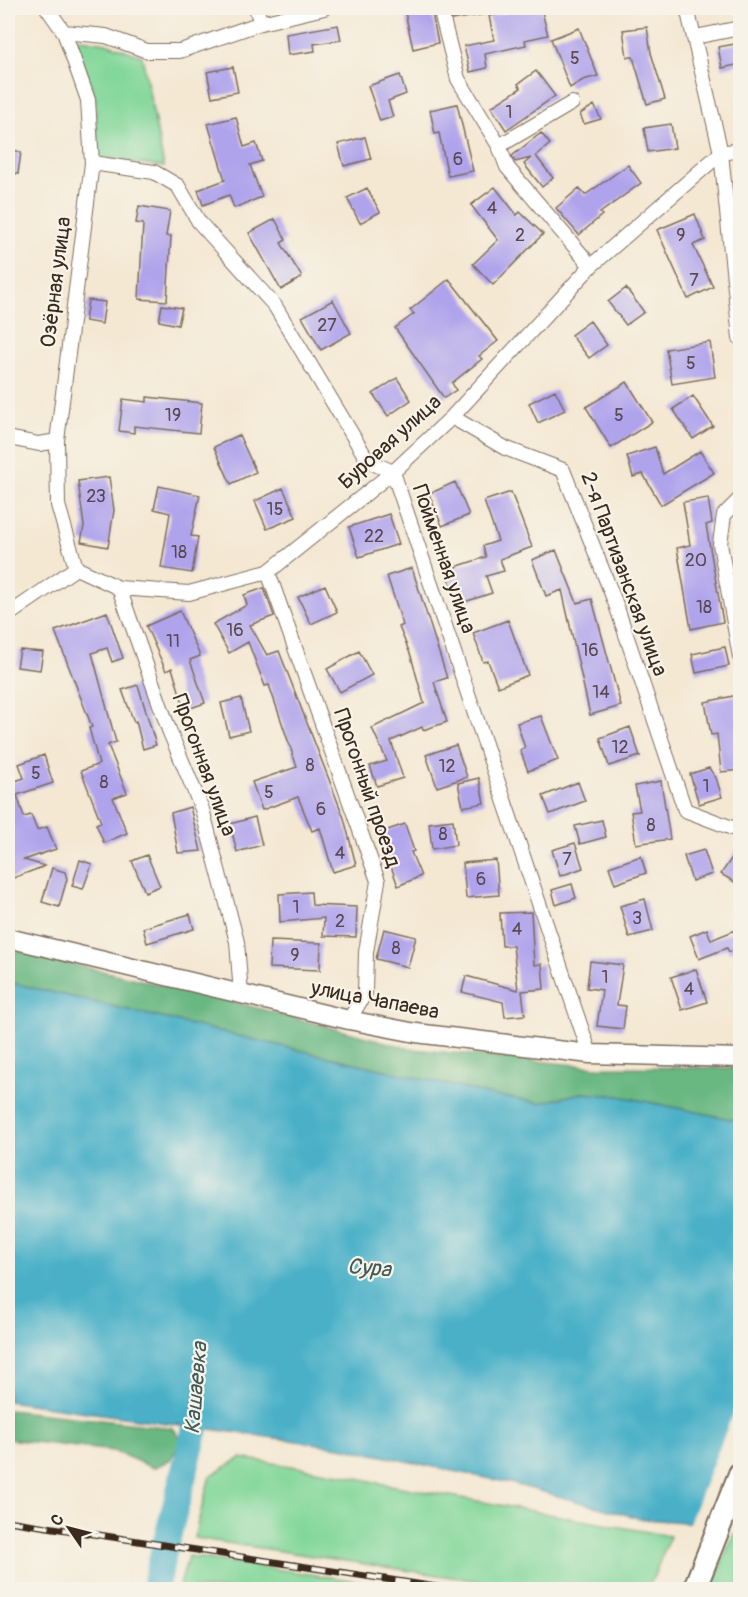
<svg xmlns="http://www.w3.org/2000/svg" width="748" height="1597" font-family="Pangolin,sans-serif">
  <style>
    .green { fill: #82d79a; stroke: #5e805c; stroke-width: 1.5 }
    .forest { fill: #69b882; stroke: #527150; stroke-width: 1.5 }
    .water { fill: #48b0c7; stroke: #426d72; stroke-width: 1.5 }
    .pier { fill: #f4e8d3 }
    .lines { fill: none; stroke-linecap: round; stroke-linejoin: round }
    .river { stroke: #48b0c7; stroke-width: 27 }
    .building { fill: #afa3ec }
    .minor-casing { stroke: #7c6c5d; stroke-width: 16 }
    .tertiary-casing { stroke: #7c6c5d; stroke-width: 21 }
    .primary-casing { stroke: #7c6c5d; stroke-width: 26 }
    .minor { stroke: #fff; stroke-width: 14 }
    .tertiary { stroke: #fff; stroke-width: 18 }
    .primary { stroke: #fff; stroke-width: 22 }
    .rail-casing { stroke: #3b2a1e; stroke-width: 7 }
    .rail { stroke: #f7f3e8; stroke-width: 4.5; stroke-dasharray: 14; stroke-linecap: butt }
    .labels { text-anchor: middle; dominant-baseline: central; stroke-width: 4.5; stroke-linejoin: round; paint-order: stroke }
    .number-label { font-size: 18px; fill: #584852 }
    .street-label { font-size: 21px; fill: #3b2a1e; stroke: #f7f3e8 }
    .water-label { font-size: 22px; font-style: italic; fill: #405959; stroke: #f7f3e8 }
  </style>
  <rect width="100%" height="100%" fill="#f7f3e8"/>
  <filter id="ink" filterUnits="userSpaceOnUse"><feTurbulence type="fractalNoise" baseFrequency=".0167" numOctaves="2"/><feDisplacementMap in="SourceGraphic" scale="12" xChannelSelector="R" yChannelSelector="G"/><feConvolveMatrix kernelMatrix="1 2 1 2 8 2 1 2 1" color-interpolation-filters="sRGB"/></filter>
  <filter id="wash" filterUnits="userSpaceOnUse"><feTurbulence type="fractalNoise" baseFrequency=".008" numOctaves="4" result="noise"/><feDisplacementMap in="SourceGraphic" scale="24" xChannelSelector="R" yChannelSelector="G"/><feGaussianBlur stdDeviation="1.35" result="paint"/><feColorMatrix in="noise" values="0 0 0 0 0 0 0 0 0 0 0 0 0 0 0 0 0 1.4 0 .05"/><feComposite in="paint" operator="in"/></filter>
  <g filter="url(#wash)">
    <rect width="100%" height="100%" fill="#f4e8d3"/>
    <path class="green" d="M75 38 106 43 142 56 164 167 98 157 95 98Z
      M241 1458 340 1474 384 1484 670 1536 648 1590 530 1589 194 1538 210 1476Z
      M734 1534H740V1589H711Z
      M188 1556 411 1589H179Z"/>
    <path class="forest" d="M8 949 234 1002 412 1049 597 1067 740 1068V1121L619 1096 582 1093 539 1103 491 1095 8 982Z
      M8 1410 173 1428 182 1441 170 1460 153 1468 114 1451 8 1439Z"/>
    <path class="water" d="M8 982 491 1095 539 1103 582 1093 619 1096 740 1121V1526L642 1519 510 1483 340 1447 8 1401Z"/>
    <path class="pier" d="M740 1396V1529L688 1526Z"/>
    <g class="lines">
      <path class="river" d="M154 1590 196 1426 198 1389"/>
    </g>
    <g id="blocks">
      <path class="building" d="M404 8H431L438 43 413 49Z
        M449 8H487V14L452 20Z
        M530 8H541L548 35 525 40 526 45 485 54 487 68 470 72 464 46 494 40 489 16Z
        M338 25 341 40 314 44 315 51 288 55 286 34Z
        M647 27 651 53 665 99 647 104 633 57H627L623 30Z
        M579 28 598 76 583 80 570 88 551 39Z
        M741 43V64L722 68 718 47Z
        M233 67 238 92 212 97 207 72Z
        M536 71 555 96 506 130 491 107 521 88 518 84Z
        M400 75 406 94 388 101 393 117 380 121 368 86Z
        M457 104 473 171 448 176 439 133 435 134 430 110Z
        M594 105 601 119 584 124 580 114Z
        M236 117 244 147 256 143 262 161 250 165 262 197 234 208 229 195 203 205 198 190 225 180 208 124Z
        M671 124 675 148 648 152 644 128Z
        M541 133 550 144 536 156 553 178 542 187 524 164 531 158 515 162 512 156Z
        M365 137 371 159 344 166 338 144Z
        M8 149 21 152 18 174 8 172Z
        M628 165 641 183 600 213 602 215 579 235 556 208 579 188 585 195Z
        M495 187 517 215 520 212 543 234 493 285 473 264 498 240 471 205Z
        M367 188 380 212 360 223 347 198Z
        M139 206 170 211 166 236H171L167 301 139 299 143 224 136 223Z
        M695 214 705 240 693 245 713 287 688 299 657 230Z
        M275 219 286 240 281 243 302 277 281 290 249 233Z
        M449 279 498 341 479 356 482 359 452 383 456 390 444 398 395 328 414 314 410 310Z
        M626 288 644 312 626 325 608 302Z
        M88 300 105 302 102 324 85 321Z
        M333 300 351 333 321 350 302 317Z
        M162 305 182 308 178 325 159 321Z
        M590 321 607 345 589 358 571 335Z
        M710 342 715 377 672 384 666 349Z
        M397 378 411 400 388 416 373 394Z
        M627 382 652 422 611 448 586 407Z
        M555 390 565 410 538 423 529 403Z
        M693 396 713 426 693 439 673 409Z
        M147 397 202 403 199 433 134 426V433L119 431 123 399 147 402Z
        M239 435 256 472 231 484 214 447Z
        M655 447 663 474 700 451 714 473 661 505 643 474 633 477 627 456Z
        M109 477 114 510 108 547 81 542 84 526 78 481Z
        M455 482 469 515 442 526 429 494Z
        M159 486 200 495 191 536 198 537 192 573 161 568 170 513 154 509Z
        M283 488 296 517 267 529 255 501Z
        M511 492 532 547 500 559 504 571 486 576 492 593 458 604 446 570 486 557 483 546 498 541 484 501Z
        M708 498 712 523 706 525 723 622 691 629 677 548 690 545 683 502Z
        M389 514 399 544 359 557 349 527Z
        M556 550 577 603 592 599 621 706 590 715 562 590 546 596 532 560Z
        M412 568 447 678 434 682 447 722 423 730 422 727 391 741 403 778 377 786 370 766 387 761 372 728 424 703 411 656 399 627 403 625 387 576Z
        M325 585 337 612 311 624 298 597Z
        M264 588 274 616 250 625 267 655 279 651 344 818 356 865 333 872 320 828 312 831 298 797 262 810 252 782 297 767 269 685 265 686 248 642 229 653 213 624 247 605 244 595Z
        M180 611 200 656 190 660 205 703 185 710 172 668 166 671 146 626Z
        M107 612 123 658 112 662 107 648 92 653 116 742 108 745 127 793 113 798 127 833 104 843 96 824 101 822 81 771 99 764 89 728 92 727 55 631Z
        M508 620 528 675 498 687 488 661 483 662 473 633Z
        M725 647 729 666 696 673 692 654Z
        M20 650 43 652 40 670 17 667Z
        M359 651 372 675 340 692 327 669Z
        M138 685 156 745 143 749 136 721 134 722 122 690Z
        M738 695 741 709V770L721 772 717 734 711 735 705 702Z
        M241 698 249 731 229 736 221 703Z
        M541 716 558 760 528 771 520 750 525 748 517 723Z
        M630 727 640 756 609 766 600 738Z
        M456 745 467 777 437 787 426 755Z
        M44 755 53 783 17 795 24 817 31 815 37 830 47 827 56 849 24 860 45 866 8 880V774L12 782 24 778 19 764Z
        M709 768 716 778 722 797 699 804 690 774Z
        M479 778 484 803 463 807 458 783Z
        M661 781 670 839 636 844 631 812 640 811 635 786Z
        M578 782 585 801 550 814 543 796Z
        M190 807 201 851 178 853 171 813Z
        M255 817 262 845 237 852 230 824Z
        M453 820 456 845 432 849 429 823Z
        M602 820 606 837 580 844 575 826Z
        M405 824 414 851 411 852 421 876 398 886 379 833Z
        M575 843 583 868 560 876 552 850Z
        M741 844V886L721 874Z
        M704 850 712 874 692 881 684 856Z
        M147 855 160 886 145 892 132 861Z
        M641 856 646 873 615 884 609 867Z
        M80 860 92 864 83 889 72 886Z
        M496 860 499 895 466 898 463 863Z
        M52 868 65 872 67 879 59 907 42 902Z
        M572 884 576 898 556 905 552 890Z
        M311 892 312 905 357 907 356 937 323 936 324 918 280 922 279 894Z
        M645 899 653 931 629 937 620 906Z
        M531 912 534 965 542 964 544 989 522 991 525 1015 505 1017 503 1002 462 992 466 976 518 990 513 946H502L500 913Z
        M190 914 194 929 147 943 143 928Z
        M384 929 416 937 408 967 376 959Z
        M707 929 711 940 738 929 741 948 729 952 727 948 699 959 690 936Z
        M270 941 321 943 320 970 269 968Z
        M590 961 623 965 617 1005 626 1006 623 1029 597 1026 602 990 587 988Z
        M696 969 707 1002 682 1010 671 977Z"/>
    </g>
  </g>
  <g filter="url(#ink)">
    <use href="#blocks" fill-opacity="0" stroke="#7c6c5d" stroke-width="1.5"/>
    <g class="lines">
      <g class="minor-casing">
        <path id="minor" d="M47 8 64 32 88 100 92 163 57 441 58 505 76 568
          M256 8 261 23
          M440 8 458 79 499 146 507 167 591 266
          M687 8 721 153 740 338
          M64 32 106 36 147 51H180L261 23 324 8
          M695 37 740 28
          M499 146 572 103
          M92 163 154 172 178 186 199 222 275 306 368 461 393 472 590 1054
          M452 417 505 448 563 470 615 602 685 810 740 831
          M8 438 39 444 57 441
          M740 499 724 515 720 544 740 657
          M268 572 378 881 366 952 365 993 349 1020
          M119 588 169 730 202 809 237 942 241 994
          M8 615 76 568 119 588 189 593 268 572 393 472 452 417 591 266 721 153 740 150"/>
      </g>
      <g class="tertiary-casing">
        <path id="tertiary" d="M8 938 349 1020 416 1033 590 1054 740 1058"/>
      </g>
      <g class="primary-casing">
        <path id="primary" d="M694 1590 740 1474"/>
      </g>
      <use href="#minor" class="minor"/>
      <use href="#tertiary" class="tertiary"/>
      <use href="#primary" class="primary"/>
      <g class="rail-casing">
        <path id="rail" d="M8 1521 456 1590"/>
      </g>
      <use href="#rail" class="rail"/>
    </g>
  </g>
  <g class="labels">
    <g class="number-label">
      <text x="575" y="58">5</text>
      <text x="509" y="112">1</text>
      <text x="458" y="159">6</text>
      <text x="492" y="208">4</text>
      <text x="520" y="235">2</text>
      <text x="681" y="235">9</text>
      <text x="694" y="280">7</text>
      <text x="327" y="325">27</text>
      <text x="691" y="363">5</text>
      <text x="173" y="415">19</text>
      <text x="619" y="415">5</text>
      <text x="96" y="496">23</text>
      <text x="275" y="509">15</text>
      <text x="374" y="536">22</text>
      <text x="179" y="552">18</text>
      <text x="696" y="560">20</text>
      <text x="704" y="607">18</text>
      <text x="235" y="630">16</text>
      <text x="173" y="641">11</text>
      <text x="590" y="650">16</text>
      <text x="601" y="692">14</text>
      <text x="620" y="747">12</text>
      <text x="310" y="765">8</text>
      <text x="447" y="766">12</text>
      <text x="36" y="773">5</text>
      <text x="104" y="782">8</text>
      <text x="706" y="786">1</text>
      <text x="269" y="792">5</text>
      <text x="321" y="809">6</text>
      <text x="651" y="825">8</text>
      <text x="443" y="834">8</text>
      <text x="340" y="853">4</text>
      <text x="567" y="859">7</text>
      <text x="481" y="879">6</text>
      <text x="296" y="907">1</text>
      <text x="637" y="918">3</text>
      <text x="340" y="921">2</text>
      <text x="517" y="929">4</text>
      <text x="396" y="948">8</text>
      <text x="295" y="955">9</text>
      <text x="605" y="977">1</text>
      <text x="689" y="989">4</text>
    </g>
    <g class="street-label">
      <text transform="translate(56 282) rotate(-83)">Озёрная улица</text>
      <text transform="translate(390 442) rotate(-42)">Буровая улица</text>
      <text transform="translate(444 559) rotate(71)">Пойменная улица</text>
      <text transform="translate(624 574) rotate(70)">2-я Партизанская улица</text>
      <text transform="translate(204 765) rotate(70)">Прогонная улица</text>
      <text transform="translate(367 788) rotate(71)">Прогонный проезд</text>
      <text transform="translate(375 1000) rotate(11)">улица Чапаева</text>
    </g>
    <g class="water-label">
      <text transform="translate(369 1268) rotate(5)">Сура</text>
      <text transform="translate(196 1388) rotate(-85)">Кашаевка</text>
    </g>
  </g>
  <rect width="748" height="1597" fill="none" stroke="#f7f3e8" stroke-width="30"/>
  <g transform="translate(69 1528) rotate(305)" stroke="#f7f3e8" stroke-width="4.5" paint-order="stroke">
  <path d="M0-4.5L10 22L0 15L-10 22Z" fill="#3b2a1e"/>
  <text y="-9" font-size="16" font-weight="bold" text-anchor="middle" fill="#3b2a1e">С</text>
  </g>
</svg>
